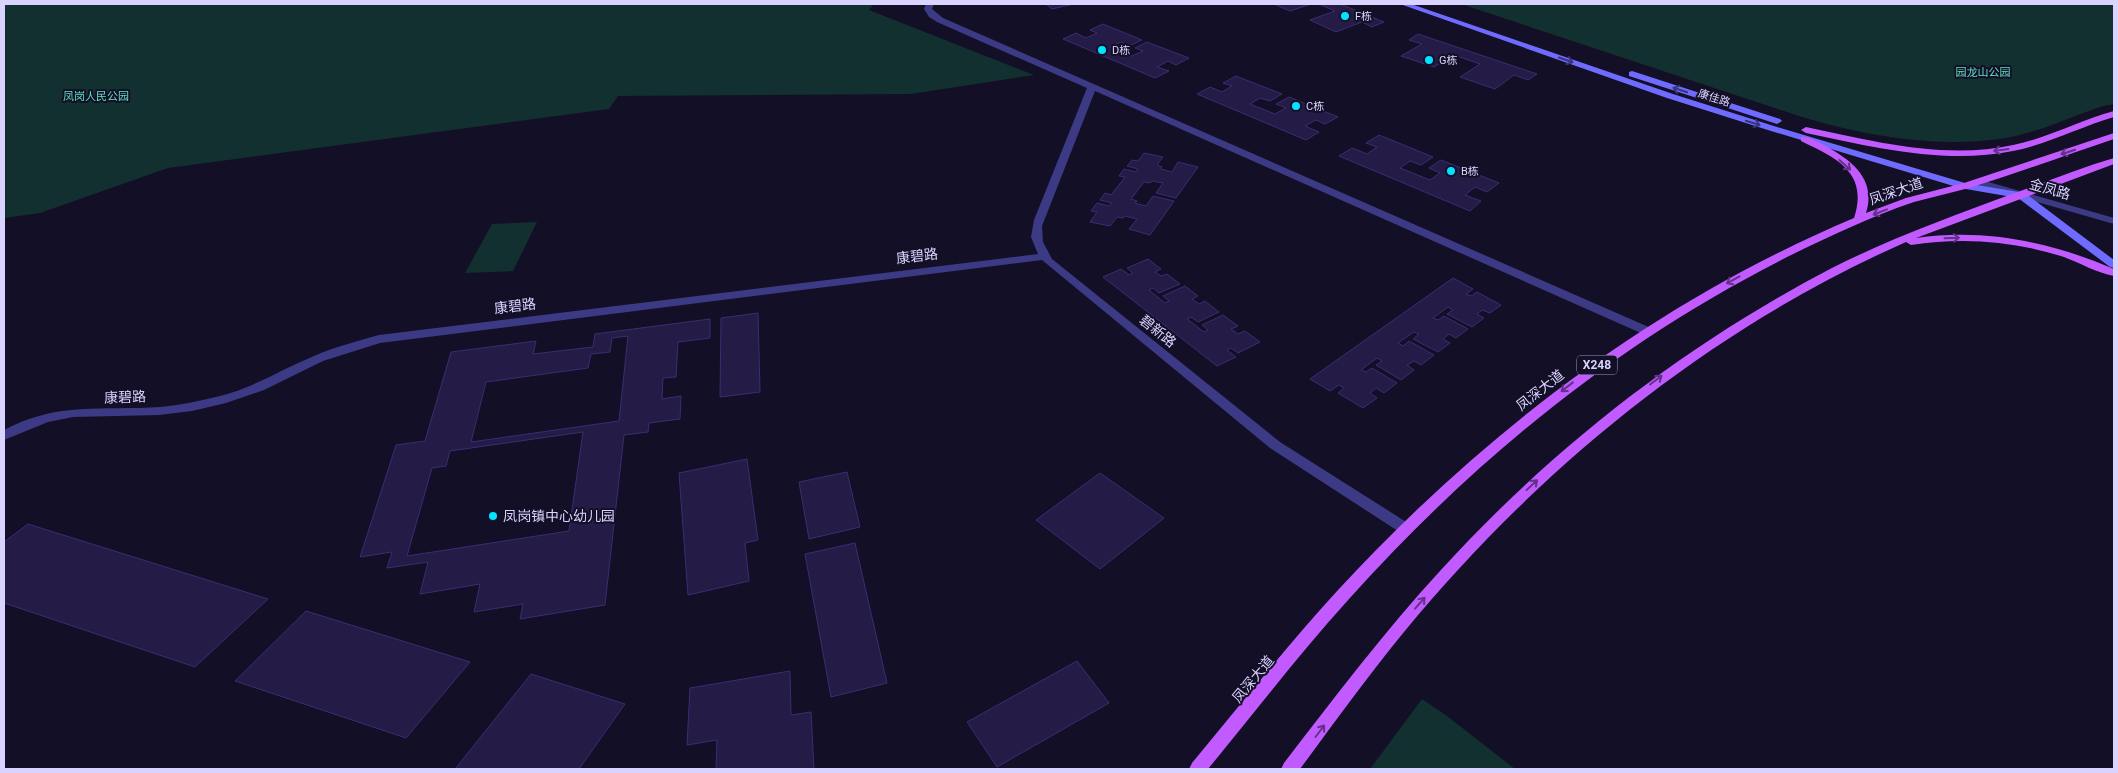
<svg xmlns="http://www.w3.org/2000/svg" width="2118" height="773" font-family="Roboto,'Noto Sans SC',sans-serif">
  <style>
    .green { fill: #12302f }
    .building { fill: #241b47; stroke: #3b2d73; fill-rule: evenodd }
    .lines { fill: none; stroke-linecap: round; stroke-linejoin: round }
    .street { fill: #3d3a85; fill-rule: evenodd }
    .secondary { fill: #6f6bff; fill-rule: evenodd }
    .primary { fill: #c25bff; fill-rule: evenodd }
    .oneway { stroke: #38347d }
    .oneway2 { stroke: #623188 }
    .poi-dot { fill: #00e5ff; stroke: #130f26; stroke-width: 2 }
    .labels { text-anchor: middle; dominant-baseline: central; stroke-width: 4; stroke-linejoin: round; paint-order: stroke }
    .far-poi-label { font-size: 11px; fill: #d9d4ff; stroke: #130f26; text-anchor: start }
    .far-park-label { font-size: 11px; fill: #5fe0c0; stroke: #130f26 }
    .far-street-label { font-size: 11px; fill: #d9d4ff; stroke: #130f26 }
    .shield { fill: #130f26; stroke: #9e99be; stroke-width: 1 }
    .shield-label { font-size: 12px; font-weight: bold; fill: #d9d4ff }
    .street-label { font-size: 14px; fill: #d9d4ff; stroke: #130f26 }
    .poi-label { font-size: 14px; fill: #d9d4ff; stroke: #130f26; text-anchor: start }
  </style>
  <rect width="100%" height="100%" fill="#130f26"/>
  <path class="green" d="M4 4H874L869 10 1034 75 911 94 618 96 609 109 168 168 40 213 4 218Z
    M1461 4H2114V104L2103 106C2076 115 2048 128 2020 135 1952 151 1868 137 1802 117Z
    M537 222 513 271 465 273 492 224Z
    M1422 699 1447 716 1515 769H1370Z"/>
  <path class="building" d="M1046 4H1074L1052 9Z
    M1274 4H1311L1290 11Z
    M1319 4H1340L1384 22 1372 27 1362 22 1336 32 1310 20 1335 11Z
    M1103 24 1142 40 1129 46 1121 42 1110 47 1132 56 1143 51 1135 48 1147 42 1189 58 1176 65 1168 61 1157 67 1169 71 1155 78 1063 39 1076 33 1086 38 1097 33 1090 30Z
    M1418 34 1537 74 1528 80 1514 75 1495 89 1460 77 1480 64 1454 55 1434 67 1401 56 1422 44 1409 40Z
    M1236 76 1282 94 1270 101 1260 98 1250 104 1275 114 1286 108 1276 104 1289 97 1338 117 1325 124 1316 120 1305 126 1319 132 1306 140 1197 94 1210 87 1222 92 1232 86 1223 83Z
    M1379 135 1433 157 1421 165 1410 161 1400 168 1430 180 1440 173 1429 168 1441 160 1499 183 1487 192 1475 187 1465 195 1481 201 1470 211 1339 156 1352 148 1367 154 1377 147 1366 143Z
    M1144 153 1163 157 1157 165 1162 167 1161 169 1172 172 1178 162 1198 167 1176 198 1156 193 1163 183 1152 181 1150 183 1144 182 1131 199 1137 201 1135 203 1146 206 1153 196 1174 201 1150 235 1129 229 1137 219 1125 216 1123 218 1117 217 1110 226 1090 222 1097 212 1091 211 1097 203 1109 206 1112 203 1100 200 1105 193 1111 195 1125 177 1119 176 1124 169 1136 172 1138 169 1127 166 1132 160 1138 161Z
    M1148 259 1161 269 1155 272 1161 276 1167 274 1180 284 1159 293 1153 288 1149 290 1165 303 1169 301 1163 296 1185 286 1198 296 1192 299 1199 304 1205 301 1219 312 1198 322 1191 317 1187 319 1204 332 1208 330 1202 325 1223 315 1238 326 1231 329 1238 334 1245 331 1260 342 1238 353 1231 348 1227 350 1236 357 1217 366 1103 277 1121 269 1129 275 1133 273 1127 268Z
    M1453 278 1473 289 1466 294 1471 296 1477 292 1501 305 1490 313 1482 310 1477 314 1484 318 1472 327 1447 314 1453 310 1448 307 1433 318 1438 320 1444 316 1468 329 1456 338 1449 334 1443 339 1450 343 1438 352 1413 339 1419 334 1414 332 1398 343 1403 346 1409 341 1434 355 1421 365 1414 361 1407 365 1414 370 1401 380 1376 365 1382 361 1377 358 1361 370 1366 372 1372 368 1397 383 1384 393 1376 388 1370 393 1377 398 1363 408 1338 393 1344 388 1339 385 1330 391 1310 379Z
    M758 313 760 392 720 397 721 318Z
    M710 319V338L678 342 676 377 663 378 662 399 681 396 680 419 649 423 648 432 624 435 605 605 520 619 523 604 474 612 480 584 420 594 428 562 387 568 392 552 360 557 396 445 425 441 451 352 536 341 533 354 593 347 595 334ZM628 336 619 421 471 442 486 382 588 368 591 354 610 352 612 338ZM583 432 569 531 407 556 432 468 446 466 450 451Z
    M747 459 758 540 745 543 749 581 688 595 679 473Z
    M847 472 860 527 809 539 799 482Z
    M1100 473 1164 518 1100 569 1036 520Z
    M28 524 268 599 195 667 4 603V542Z
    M855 543 887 683 831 697 805 554Z
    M306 611 470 662 406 738 235 681Z
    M1077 661 1109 703 997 767 967 722Z
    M790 671 791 715 811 712 814 769H716L717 740 687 745 690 688Z
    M531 674 625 704 579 769H455Z"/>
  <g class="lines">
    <path class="street" d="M926 4H934L932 9 943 18 1651 328 1653 331 1647 335 1643 334 1095 91 1042 226 1043 242 1052 259 1280 442 1411 525 1413 529 1411 533 1406 534 1401 533 1270 448 1042 260 380 343 323 361 264 390 226 403 192 411 159 415 73 417 48 422 4 440V430C59 401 102 411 160 407 180 405 200 401 220 396 253 388 282 369 314 356 334 347 358 341 379 335L1038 254 1031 237 1034 220 1087 88 937 22 929 17 924 9Z
      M1978 179 2114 218V224L1974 184 1973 182Z"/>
    <path class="secondary" d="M1400 4H1411L1673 94 1777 127 1965 183 2025 193 2114 260V268L2110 267 2018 198 1960 188 1771 131 1667 98Z
      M1632 71 1780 119 1782 121 1777 124 1774 123 1629 76V72Z"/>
    <path class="primary" d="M2114 111V117C2080 127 2048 144 2013 151 1945 165 1873 147 1806 133L1801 130 1806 127C1872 141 1945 160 2013 145 2048 138 2080 120 2114 111Z
      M2114 133V139C2066 155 2018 173 1969 188 1951 193 1932 197 1914 202 1893 209 1871 218 1851 227 1655 313 1492 440 1349 599 1300 653 1255 712 1208 769H1189L1192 763C1240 705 1287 646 1338 590 1485 431 1655 302 1854 218 1869 172 1836 158 1801 141V137C1808 136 1815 141 1822 144 1850 159 1877 178 1866 213L1906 198 1964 183Z
      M2114 158V164L1916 238C1985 228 2051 242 2114 269V276C2097 273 2080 263 2064 257 2014 241 1963 237 1911 245L1906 242C1709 329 1540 467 1404 632 1367 677 1334 723 1300 769H1281L1284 763C1334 698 1384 632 1440 571 1551 449 1683 346 1830 269 1889 239 1952 216 2015 193 2048 181 2080 168 2114 158Z"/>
  </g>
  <defs><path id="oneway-shaft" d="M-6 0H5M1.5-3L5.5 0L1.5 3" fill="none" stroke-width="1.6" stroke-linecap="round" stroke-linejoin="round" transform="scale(1.25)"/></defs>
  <g class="oneway">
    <use href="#oneway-shaft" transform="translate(1566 60) rotate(19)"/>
    <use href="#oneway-shaft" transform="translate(1680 90) rotate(-162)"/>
    <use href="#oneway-shaft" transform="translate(1753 123) rotate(17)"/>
  </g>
  <g class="oneway2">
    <use href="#oneway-shaft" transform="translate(2001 150) rotate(172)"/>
    <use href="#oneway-shaft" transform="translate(2068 152) rotate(162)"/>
    <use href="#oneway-shaft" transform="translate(1845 165) rotate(42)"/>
    <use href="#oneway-shaft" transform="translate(1880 212) rotate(159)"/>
    <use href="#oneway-shaft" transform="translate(1952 238) rotate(-2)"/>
    <use href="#oneway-shaft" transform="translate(1733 280) rotate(151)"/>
    <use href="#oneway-shaft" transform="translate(1656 380) rotate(-37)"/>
    <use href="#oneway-shaft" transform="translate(1567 387) rotate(142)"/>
    <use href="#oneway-shaft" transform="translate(1532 485) rotate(-43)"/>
    <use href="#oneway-shaft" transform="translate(1420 603) rotate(-49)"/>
    <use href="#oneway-shaft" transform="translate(1320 731) rotate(-53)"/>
  </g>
  <g class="poi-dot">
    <circle cx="1345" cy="16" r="5"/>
    <circle cx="1102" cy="50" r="5"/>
    <circle cx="1429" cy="60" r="5"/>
    <circle cx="1296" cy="106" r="5"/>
    <circle cx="1451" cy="171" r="5"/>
    <circle cx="493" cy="516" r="5"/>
  </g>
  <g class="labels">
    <g class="far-poi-label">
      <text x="1355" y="16">F栋</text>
      <text x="1112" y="50">D栋</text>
      <text x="1439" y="60">G栋</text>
      <text x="1306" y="106">C栋</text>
      <text x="1461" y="171">B栋</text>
    </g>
    <g class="far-park-label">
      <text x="1983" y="72">园龙山公园</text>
      <text x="96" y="96">凤岗人民公园</text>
    </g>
    <g class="far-street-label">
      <text transform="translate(1714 98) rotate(18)">康佳路</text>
    </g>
    <rect class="shield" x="1577" y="355.5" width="40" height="19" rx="4"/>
    <g class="shield-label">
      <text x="1597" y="365">X248</text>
    </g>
    <g class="street-label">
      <text transform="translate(2050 189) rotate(16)">金凤路</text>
      <text transform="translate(1896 191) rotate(-19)">凤深大道</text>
      <text transform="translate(917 256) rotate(-7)">康碧路</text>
      <text transform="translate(515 306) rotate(-7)">康碧路</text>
      <text transform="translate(1158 331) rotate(39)">碧新路</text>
      <text transform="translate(1540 390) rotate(-38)">凤深大道</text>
      <text transform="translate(125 397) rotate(-2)">康碧路</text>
      <text transform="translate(1253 679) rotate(-50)">凤深大道</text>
    </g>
    <g class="poi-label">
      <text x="503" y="516">凤岗镇中心幼儿园</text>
    </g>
  </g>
  <rect width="2118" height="773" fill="none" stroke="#d9d4ff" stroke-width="10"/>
</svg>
